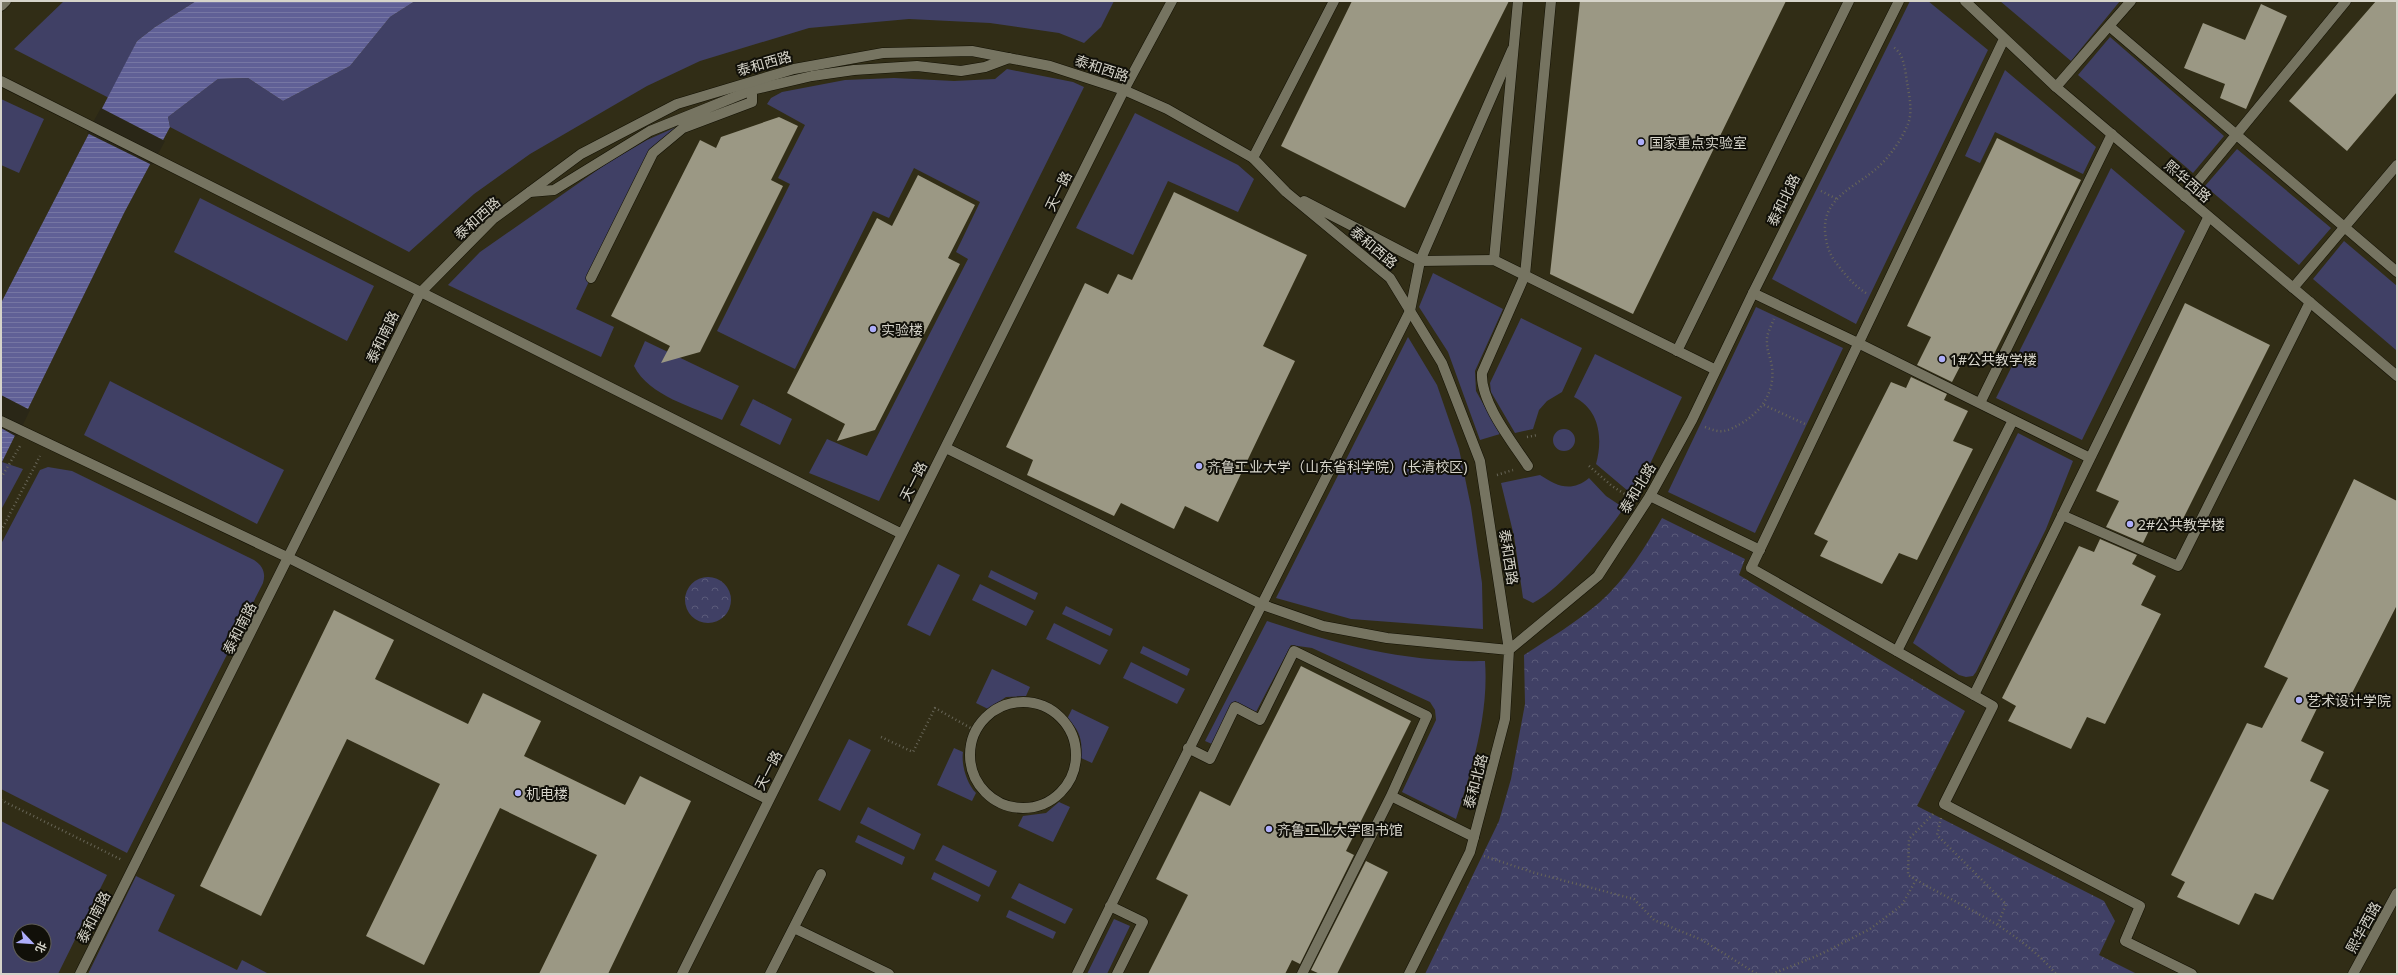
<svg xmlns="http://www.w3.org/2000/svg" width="2398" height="975" font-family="'Noto Sans','Noto Sans SC',sans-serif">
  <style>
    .built { fill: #312d16; fill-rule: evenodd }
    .grass { fill: #404065; fill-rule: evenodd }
    .forest { fill: url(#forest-crowns) }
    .water { fill: url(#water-rules) }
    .pier { fill: #2a2717 }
    .building { fill: #9b9884 }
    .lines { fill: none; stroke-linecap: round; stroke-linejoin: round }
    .service-casing { stroke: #121003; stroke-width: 11 }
    .pedestrian-casing { stroke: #121003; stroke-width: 11 }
    .minor-casing { stroke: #121003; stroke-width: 11 }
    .path { stroke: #686658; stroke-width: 2.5; stroke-dasharray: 1 3; stroke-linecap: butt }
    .service { stroke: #767461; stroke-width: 10 }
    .pedestrian { stroke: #767461; stroke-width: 10 }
    .minor { stroke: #767461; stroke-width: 10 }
    .poi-dot { fill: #aeaefa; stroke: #111009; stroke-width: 1.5 }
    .labels { text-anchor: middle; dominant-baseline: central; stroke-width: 4; stroke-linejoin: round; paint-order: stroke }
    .street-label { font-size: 14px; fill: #d6d4ca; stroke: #111009 }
    .poi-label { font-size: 14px; fill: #d6d4ca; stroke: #111009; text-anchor: start }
  </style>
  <defs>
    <pattern id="forest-crowns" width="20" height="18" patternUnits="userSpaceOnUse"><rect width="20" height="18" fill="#404065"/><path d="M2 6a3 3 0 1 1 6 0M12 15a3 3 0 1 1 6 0" fill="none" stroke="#5b5b7a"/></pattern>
    <pattern id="water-rules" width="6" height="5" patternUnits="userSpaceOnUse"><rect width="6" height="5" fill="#606096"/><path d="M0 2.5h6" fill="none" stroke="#7676a3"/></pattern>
  </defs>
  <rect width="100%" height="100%" fill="#2a2717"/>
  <path class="built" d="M1 1H2397V974H1ZM20 931H44V955H20Z"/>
  <path class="grass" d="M64 1H196L155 27 137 41 109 98 14 49Z
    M415 1H1114L1101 27 1084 43 1059 33 990 23 909 19 809 28 700 61 647 86 530 154 474 194 409 252 170 127 168 117 218 79 248 78 283 101 350 66 390 17Z
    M1910 1H1928L1988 50 1856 324 1772 279Z
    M2000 1H2120L2071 61Z
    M2110 37 2224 136 2193 173 2078 75Z
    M1007 69 1073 82 1084 87 879 501 809 473 827 439 867 456 968 259 956 252 980 202 914 168 889 218 873 211 795 369 717 331 790 184 778 178 805 125 767 104 771 98 782 92 845 80 894 78 954 81 995 79Z
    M2005 70 2096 147 2083 174 1995 132 1980 163 1965 156Z
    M1 99 44 119 19 173 1 165Z
    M1135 113 1238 165 1254 179 1238 212 1168 181 1133 255 1076 228Z
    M701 116 650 152 576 309 614 327 601 357 448 285 480 252 606 164 647 140Z
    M2237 149 2331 228 2299 265 2205 186Z
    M2111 168 2185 231 2082 440 1996 398Z
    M200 198 374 286 347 341 174 252Z
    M2344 241 2397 286 2396 350 2313 279Z
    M1433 273 1503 309 1475 371 1476 391 1500 434 1480 440 1448 352 1419 307Z
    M1756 307 1843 348 1755 533 1668 492Z
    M1521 318 1582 348 1562 392 1547 401 1539 410 1533 429 1515 433 1491 392 1490 383Z
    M1408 337 1437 385 1459 449 1471 507 1482 583 1483 629 1351 619 1276 598Z
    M645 341 739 386 722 420C693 407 649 396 634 366Z
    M1595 354 1682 397 1640 485 1635 489 1628 491 1596 464C1603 439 1600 410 1574 397Z
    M110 381 284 470 257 524 84 435Z
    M753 399 792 419 780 445 740 425Z
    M1553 440a11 11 0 1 1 22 0a11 11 0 1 1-22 0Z
    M2018 433 2073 461 2046 529 1976 672 1973 676 1966 677 1959 675 1913 643Z
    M2 462 23 469 1 510V464Z
    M48 467 72 471 254 560C263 566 266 573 263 583L127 853 1 789V544L40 470Z
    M1540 475C1557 486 1571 493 1589 478L1606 496 1624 508C1605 535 1562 588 1533 603L1523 598 1514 536 1501 483Z
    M938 564 960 575 930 636 907 625Z
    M991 570 1038 593 1035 600 988 577Z
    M980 584 1034 611 1026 626 972 600Z
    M1066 606 1113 629 1110 636 1062 614Z
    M1267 621C1338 645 1410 663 1485 661 1489 715 1472 768 1456 819L1402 792 1436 720 1435 710 1430 702 1312 648 1291 645 1256 712 1235 701 1212 744 1205 741Z
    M1054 623 1108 650 1100 665 1046 639Z
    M1143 646 1190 669 1187 676 1140 653Z
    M1131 662 1185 689 1177 704 1123 678Z
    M992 669 1030 687 1026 696 1006 697 988 709 976 703Z
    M1072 709 1109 727 1092 763 1081 758C1083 742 1080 729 1067 719Z
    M849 739 871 750 840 811 818 800Z
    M954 748 963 752C961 765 967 784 976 793L972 801 937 785Z
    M1059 802 1070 807 1053 842 1018 826 1023 816 1046 813Z
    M868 807 921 834 914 850 860 823Z
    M1 821 107 875 58 974H1ZM20 931H44V955H20Z
    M858 835 905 857 902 865 855 842Z
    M943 845 997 871 989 887 935 860Z
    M934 872 981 895 978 902 931 879Z
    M136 876 175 895 158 931 237 970 242 960 269 974H88Z
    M1019 883 1073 909 1065 924 1011 898Z
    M1009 910 1056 932 1053 939 1006 917Z
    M1114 919 1130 926 1107 974H1087Z"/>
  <path class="forest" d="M1662 518 1745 559 1739 575 1965 711 1917 806 2104 901 2115 921 2099 955 2137 974H1425L1499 821 1511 779 1525 704 1524 655C1550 638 1577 622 1600 602 1626 579 1645 547 1662 518Z
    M685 600a23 23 0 1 1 46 0a23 23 0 1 1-46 0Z"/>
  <path class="water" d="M196 1H415L390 17 350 66 283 101 248 78 218 79 168 117 170 127 124 213 1 464V303L137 41 155 27Z"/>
  <path class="pier" d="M101 108 165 141 152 165 87 133Z
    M1 395 30 410 17 437 1 428Z"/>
  <path class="building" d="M1352 1H1509L1405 208 1281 146Z
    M1580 1H1786L1633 314 1550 274Z
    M2376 1H2397V92L2347 151 2289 101Z
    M2261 4 2287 16 2246 109 2220 98 2225 84 2184 68 2203 23 2245 40Z
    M779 117 798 126 771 180 783 186 700 352 661 363 670 346 611 316 700 140 716 148 721 137Z
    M1997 138 2081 180 1989 364 1967 353 1952 382 1917 365 1931 337 1907 326Z
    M918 175 975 205 948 258 960 264 875 430 837 441 845 424 787 393 877 218 892 226Z
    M1174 192 1307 255 1263 346 1295 361 1218 522 1185 506 1174 529 1121 503 1114 516 1027 475 1033 460 1006 447 1085 283 1108 294 1118 274 1132 280Z
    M2185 303 2270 345 2178 529 2155 518 2143 543 2106 527 2119 501 2096 491Z
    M1911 377 1947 394 1944 400 1968 411 1953 441 1973 449 1917 560 1899 553 1882 584 1820 556 1828 541 1814 534 1891 382 1906 388Z
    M2354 479 2397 501V605L2346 705 2324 694 2301 741 2324 752 2310 781 2329 790 2273 900 2255 893 2239 925 2177 897 2185 882 2171 875 2247 723 2262 728 2288 678 2264 667Z
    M2100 539 2137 555 2132 564 2156 576 2141 605 2161 614 2105 724 2087 717 2071 749 2008 721 2016 706 2002 698 2079 546 2094 552Z
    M334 610 394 640 375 679 468 724 483 693 541 721 524 756 625 805 640 776 691 801 608 974H539L597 855 500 808 424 965 366 936 440 784 347 739 261 916 200 886Z
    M1301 666 1411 721 1346 851 1354 855 1300 964 1292 960 1285 974H1148L1188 895 1156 879 1200 791 1230 806Z
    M1366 861 1388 872 1337 974H1320L1311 970Z"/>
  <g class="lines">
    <g class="service-casing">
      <path id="service" d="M2109 26 2131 1
        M2056 87 2109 26 2397 272
        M1253 158 1334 1
        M530 192 554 190 650 131 752 90 812 76 854 70 917 66 961 71 985 67 1009 58
        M2185 197 2346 1
        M1525 275 1482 373C1480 402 1513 443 1528 466
        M591 278 653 153 683 128 752 102V90
        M2293 288 2397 165
        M1753 293 1860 344 2090 458
        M1677 351 1849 1
        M1980 403 2112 134
        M1650 496 1760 550
        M2062 515 2178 566 2310 302
        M1897 651 2013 420
        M1974 695 2208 218
        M1188 748 1210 759 1235 707 1260 720 1294 651 1427 716 1391 796 1302 974
        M1391 796 1474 837
        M1110 906 1143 922 1117 974
        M794 928 889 974
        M770 974 821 874
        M1077 974C1186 752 1299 532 1410 311L1420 261 1512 50"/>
    </g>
    <g class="pedestrian-casing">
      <path id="pedestrian" d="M1494 260 1518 1
        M1525 275 1551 1
        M970 755a53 53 0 1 1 106 0a53 53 0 1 1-106 0Z"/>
    </g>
    <g class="minor-casing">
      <path id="minor" d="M1965 1 2056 87 2397 376
        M1 6 6 1
        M2004 39 1751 568 1993 706 1944 804 2140 906 2125 941 2192 974
        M1 81 902 534
        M1304 201 1420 261 1494 260 1716 370
        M1 421 289 558 769 800
        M946 448 1263 605 1323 626 1387 638 1509 650
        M1509 650 1598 576 1650 496 1692 420 1753 293 1899 1
        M80 974 420 293 493 219 581 154 677 104 794 69 883 53 972 51 1050 66 1124 90 1167 109 1253 158 1286 192 1390 278 1442 363 1480 461 1509 650 1505 719 1474 837 1470 852 1409 974
        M682 974 1124 90 1172 1
        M2353 974 2397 893"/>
    </g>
    <path class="path" d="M1821 191 1837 199
      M1866 293C1853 285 1843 272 1834 260 1828 251 1826 242 1825 231 1823 198 1855 187 1876 169 1889 158 1902 139 1908 124 1913 111 1909 95 1907 82 1905 70 1904 53 1893 47
      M1764 405 1805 424
      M1705 427C1722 434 1726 432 1742 423 1762 411 1775 391 1772 367 1771 359 1767 351 1767 343 1766 334 1771 327 1774 319
      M1527 437 1538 435
      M1589 466 1612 486 1631 498
      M1497 475 1513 470
      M1 478 20 446
      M1 531 40 456
      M881 737 913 752 935 708 976 731
      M1 800 122 860
      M1933 814 1909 839 1908 875C1961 907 2015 926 2056 974
      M1941 818 1937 835 2006 904 1998 924
      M1484 856 1535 873 1634 899 1654 920 1702 940 1757 974
      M1772 974 1819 955 1870 929 1902 905 1916 880"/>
    <use href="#service" class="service"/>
    <use href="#pedestrian" class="pedestrian"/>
    <use href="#minor" class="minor"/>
  </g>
  <g class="poi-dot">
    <circle cx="1641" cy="142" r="4"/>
    <circle cx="873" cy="329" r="4"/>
    <circle cx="1942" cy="359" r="4"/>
    <circle cx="1199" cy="466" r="4"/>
    <circle cx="2130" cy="524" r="4"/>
    <circle cx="2299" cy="700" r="4"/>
    <circle cx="518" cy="793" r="4"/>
    <circle cx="1269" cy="829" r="4"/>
  </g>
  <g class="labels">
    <g class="street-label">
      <text transform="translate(764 63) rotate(-16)">泰和西路</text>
      <text transform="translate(1102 68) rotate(18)">泰和西路</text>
      <text transform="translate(2188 181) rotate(41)">熙华西路</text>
      <text transform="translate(1058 191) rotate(-64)">天一路</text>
      <text transform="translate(1783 200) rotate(-64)">泰和北路</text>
      <text transform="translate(477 218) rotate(-42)">泰和西路</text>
      <text transform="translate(1374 247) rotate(40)">泰和西路</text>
      <text transform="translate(382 337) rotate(-64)">泰和南路</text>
      <text transform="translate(913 481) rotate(-63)">天一路</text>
      <text transform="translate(1637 488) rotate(-59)">泰和北路</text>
      <text transform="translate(1509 557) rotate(81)">泰和西路</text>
      <text transform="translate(239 628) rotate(-63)">泰和南路</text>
      <text transform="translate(768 770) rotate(-63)">天一路</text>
      <text transform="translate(1475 781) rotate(-75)">泰和北路</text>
      <text transform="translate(93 917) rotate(-63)">泰和南路</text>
      <text transform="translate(2363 927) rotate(-61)">熙华西路</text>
    </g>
    <g class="poi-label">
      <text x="1649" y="142">国家重点实验室</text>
      <text x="881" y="329">实验楼</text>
      <text x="1950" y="359">1#公共教学楼</text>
      <text x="1207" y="466">齐鲁工业大学（山东省科学院）(长清校区)</text>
      <text x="2138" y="524">2#公共教学楼</text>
      <text x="2307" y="700">艺术设计学院</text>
      <text x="526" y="793">机电楼</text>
      <text x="1277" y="829">齐鲁工业大学图书馆</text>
    </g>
  </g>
  <rect width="2398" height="975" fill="none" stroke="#d6d4ca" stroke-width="4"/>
  <g transform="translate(32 943) rotate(115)"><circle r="19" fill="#111009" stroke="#605e56"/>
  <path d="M0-3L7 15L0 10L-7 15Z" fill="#aeaefa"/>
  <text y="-6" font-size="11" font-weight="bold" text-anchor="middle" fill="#d6d4ca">北</text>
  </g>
</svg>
